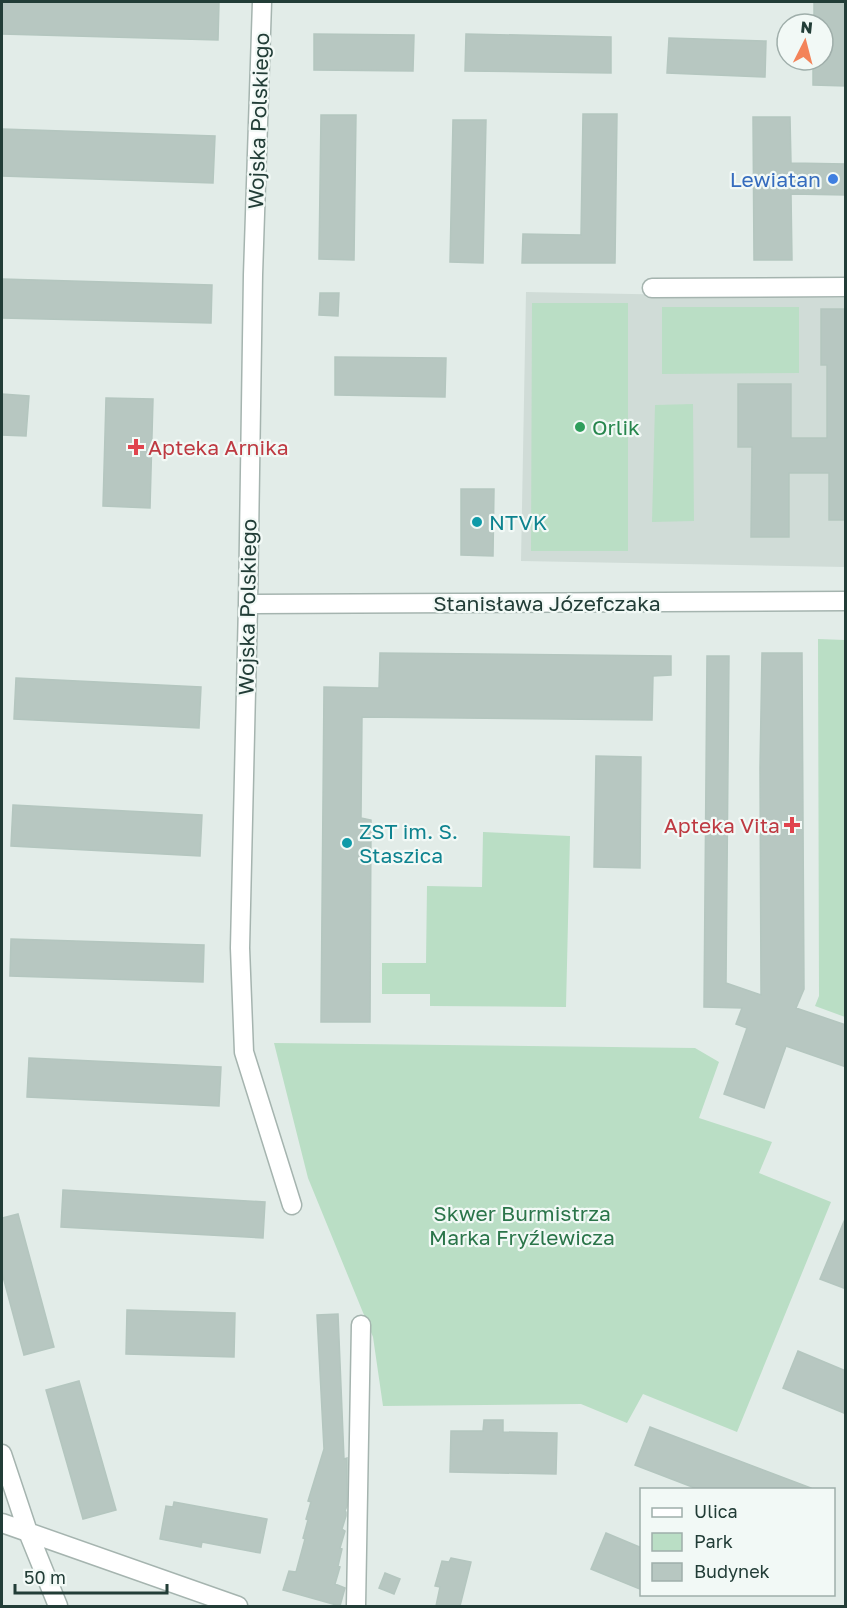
<svg xmlns="http://www.w3.org/2000/svg" width="847" height="1608" font-family="'Golos Text',sans-serif">
  <style>
    .built { fill: #d0dcd7 }
    .green { fill: #badec5 }
    .building { fill: #b7c7c1; stroke: #b4c6bf; stroke-width: 1.5 }
    .lines { fill: none; stroke-linecap: round; stroke-linejoin: round }
    .street-casing { stroke: #a5b4af; stroke-width: 21 }
    .street { stroke: #fff; stroke-width: 18 }
    .shop-dot { fill: #3f7fe0; stroke: #f2f9f6; stroke-width: 2 }
    .leisure-dot { fill: #2e9e5b; stroke: #f2f9f6; stroke-width: 2 }
    .health-dot { fill: #e0444e; stroke: #f2f9f6; stroke-width: 2 }
    .culture-dot { fill: #0f9aa8; stroke: #f2f9f6; stroke-width: 2 }
    .labels { text-anchor: middle; dominant-baseline: central; stroke-width: 4.5; stroke-linejoin: round; paint-order: stroke }
    .street-label { font-size: 21px; fill: #223d37; stroke: #f2f9f6 }
    .shop-label { font-size: 21px; fill: #366cbe; stroke: #f2f9f6; text-anchor: end }
    .leisure-label { font-size: 21px; fill: #27864d; stroke: #f2f9f6; text-anchor: start }
    .health-label { font-size: 21px; fill: #be3a42; stroke: #f2f9f6; text-anchor: start }
    .culture-label { font-size: 21px; fill: #0d838f; stroke: #f2f9f6; text-anchor: start }
    .park-label { font-size: 21px; fill: #2b754a; stroke: #f2f9f6 }
  </style>
  <rect width="100%" height="100%" fill="#e2ece8"/>
  <path class="built" d="M526 292 845 298V567L521 561Z"/>
  <path class="green" d="M532 303H628V551H531Z
    M662 307H799V373L662 374Z
    M693 404 694 521 652 522 655 405Z
    M818 639 845 640V1017L815 1006 819 996Z
    M483 832 570 836 566 1007 430 1006V994H382V963H426L427 886 482 887Z
    M274 1043 695 1048 719 1062 699 1118 772 1142 759 1173 831 1202 737 1432 643 1394 627 1423 581 1404 383 1406 373 1337 308 1178Z"/>
  <path class="building" d="M2 2H219L218 40 2 34Z
    M814 2H846V86L813 85V60H823V24H814Z
    M314 34 414 35 413 71 314 70Z
    M466 34 611 37V73L465 71Z
    M669 38 766 41 765 77 667 73Z
    M583 114H617L615 263H522L523 234 581 235Z
    M321 115H356L354 260 319 259Z
    M753 117H790L791 163 846 164V195L791 194 792 260H754Z
    M453 120H486L483 263 450 262Z
    M2 129 215 136 213 183 2 176Z
    M2 279 212 285 211 323 2 318Z
    M320 293H339L338 316 319 315Z
    M821 309H846V520H829V473H789V537H751L752 447H738V384H791V438H827V365H821Z
    M335 357 446 358 445 397 335 395Z
    M2 394 29 396 26 436 2 435Z
    M106 398 153 399 150 508 103 506Z
    M461 489H494L493 556 461 555Z
    M380 653 671 656V675L653 676 652 720 362 717 361 818 371 820 370 1022H321L324 687 379 688Z
    M762 653H802L804 989 796 1008 846 1025V1067L786 1046 764 1108 724 1094 747 1028 736 1024 742 1008 704 1007 707 656H729L726 983 761 995 760 768Z
    M16 678 201 687 199 728 14 719Z
    M596 756 641 757 640 868 594 867Z
    M13 805 202 815 200 856 11 846Z
    M11 939 204 945 203 982 10 976Z
    M29 1058 221 1067 219 1106 27 1097Z
    M63 1190 265 1202 263 1238 61 1227Z
    M18 1214 54 1347 24 1355 2 1273V1218Z
    M845 1219 846 1220V1289L820 1279Z
    M127 1310 235 1313 234 1357 126 1354Z
    M338 1314 344 1459 347 1458V1506L345 1511 346 1512V1516L342 1529 345 1531 340 1548 342 1549 338 1566 340 1567 335 1584 345 1588 340 1606 283 1590 289 1571 296 1572 305 1539 303 1538 308 1520 306 1519 311 1502 308 1501 324 1449 317 1315Z
    M798 1351 846 1371V1414L783 1388Z
    M79 1381 116 1510 83 1519 46 1390Z
    M484 1420H503V1432L557 1433 556 1474 450 1472 451 1431H483Z
    M650 1427 811 1488V1490H700L635 1465Z
    M174 1502 267 1519 260 1553 202 1542 201 1547 160 1539 166 1506 173 1507Z
    M606 1533 642 1548V1590L591 1569Z
    M451 1558 471 1562 460 1606H436L440 1587 435 1586 442 1561 449 1562Z
    M385 1573 400 1579 394 1594 379 1588Z"/>
  <g class="lines">
    <g class="street-casing">
      <path id="street" d="M262 2 253 275 248 604 240 948 244 1052 292 1205
        M652 288 846 287
        M248 604 846 601
        M2 1454 28 1532 58 1606
        M2 1523 238 1606
        M356 1606 361 1325"/>
    </g>
    <use href="#street" class="street"/>
  </g>
  <circle class="shop-dot" cx="833" cy="179" r="6"/>
  <circle class="leisure-dot" cx="580" cy="427" r="6"/>
  <g class="health-dot">
    <path d="M133 438h6v6h6v6h-6v6h-6v-6h-6v-6h6z"/>
    <path d="M789 816h6v6h6v6h-6v6h-6v-6h-6v-6h6z"/>
  </g>
  <g class="culture-dot">
    <circle cx="477" cy="522" r="6"/>
    <circle cx="347" cy="843" r="6"/>
  </g>
  <g class="labels">
    <g class="street-label">
      <text transform="translate(258 121) rotate(-88)">Wojska Polskiego</text>
      <text x="547" y="603">Stanisława Józefczaka</text>
      <text transform="translate(247 607) rotate(-89)">Wojska Polskiego</text>
    </g>
    <g class="shop-label">
      <text x="821" y="179">Lewiatan</text>
    </g>
    <g class="leisure-label">
      <text x="592" y="427">Orlik</text>
    </g>
    <g class="health-label">
      <text x="148" y="447">Apteka Arnika</text>
      <text x="780" y="825" text-anchor="end">Apteka Vita</text>
    </g>
    <g class="culture-label">
      <text x="489" y="522">NTVK</text>
      <text x="359" y="831">ZST im. S.<tspan x="359" dy="24">Staszica</tspan></text>
    </g>
    <g class="park-label">
      <text x="522" y="1213">Skwer Burmistrza<tspan x="522" dy="24">Marka Fryźlewicza</tspan></text>
    </g>
  </g>
  <rect width="847" height="1608" fill="none" stroke="#223d37" stroke-width="6"/>
  <rect x="640" y="1488" width="195" height="108" fill="#f2f9f6" stroke="#9faeaa" stroke-width="1.5"/>
  <rect x="652" y="1508" width="30" height="9" fill="#ffffff" stroke="#9faeaa" stroke-width="1.5"/>
  <text x="694" y="1518" font-size="18" fill="#223d37">Ulica</text>
  <rect x="652" y="1533" width="30" height="18" fill="#badec5" stroke="#9faeaa" stroke-width="1.5"/>
  <text x="694" y="1548" font-size="18" fill="#223d37">Park</text>
  <rect x="652" y="1563" width="30" height="18" fill="#b7c7c1" stroke="#9faeaa" stroke-width="1.5"/>
  <text x="694" y="1578" font-size="18" fill="#223d37">Budynek</text>
  <g transform="translate(805 42) rotate(6)"><circle r="28" fill="#f2f9f6" stroke="#9faeaa" stroke-width="1.5"/>
  <path d="M0-4.5L10 22L0 15L-10 22Z" fill="#f38359"/>
  <text y="-9" font-size="16" font-weight="bold" text-anchor="middle" fill="#223d37">N</text>
  </g>
  <path d="M15 1584v9h152v-9" fill="none" stroke="#223d37" stroke-width="3"/>
  <text x="24" y="1584" font-size="18" fill="#223d37" stroke="#f2f9f6" stroke-width="4.5" paint-order="stroke">50 m</text>
</svg>
